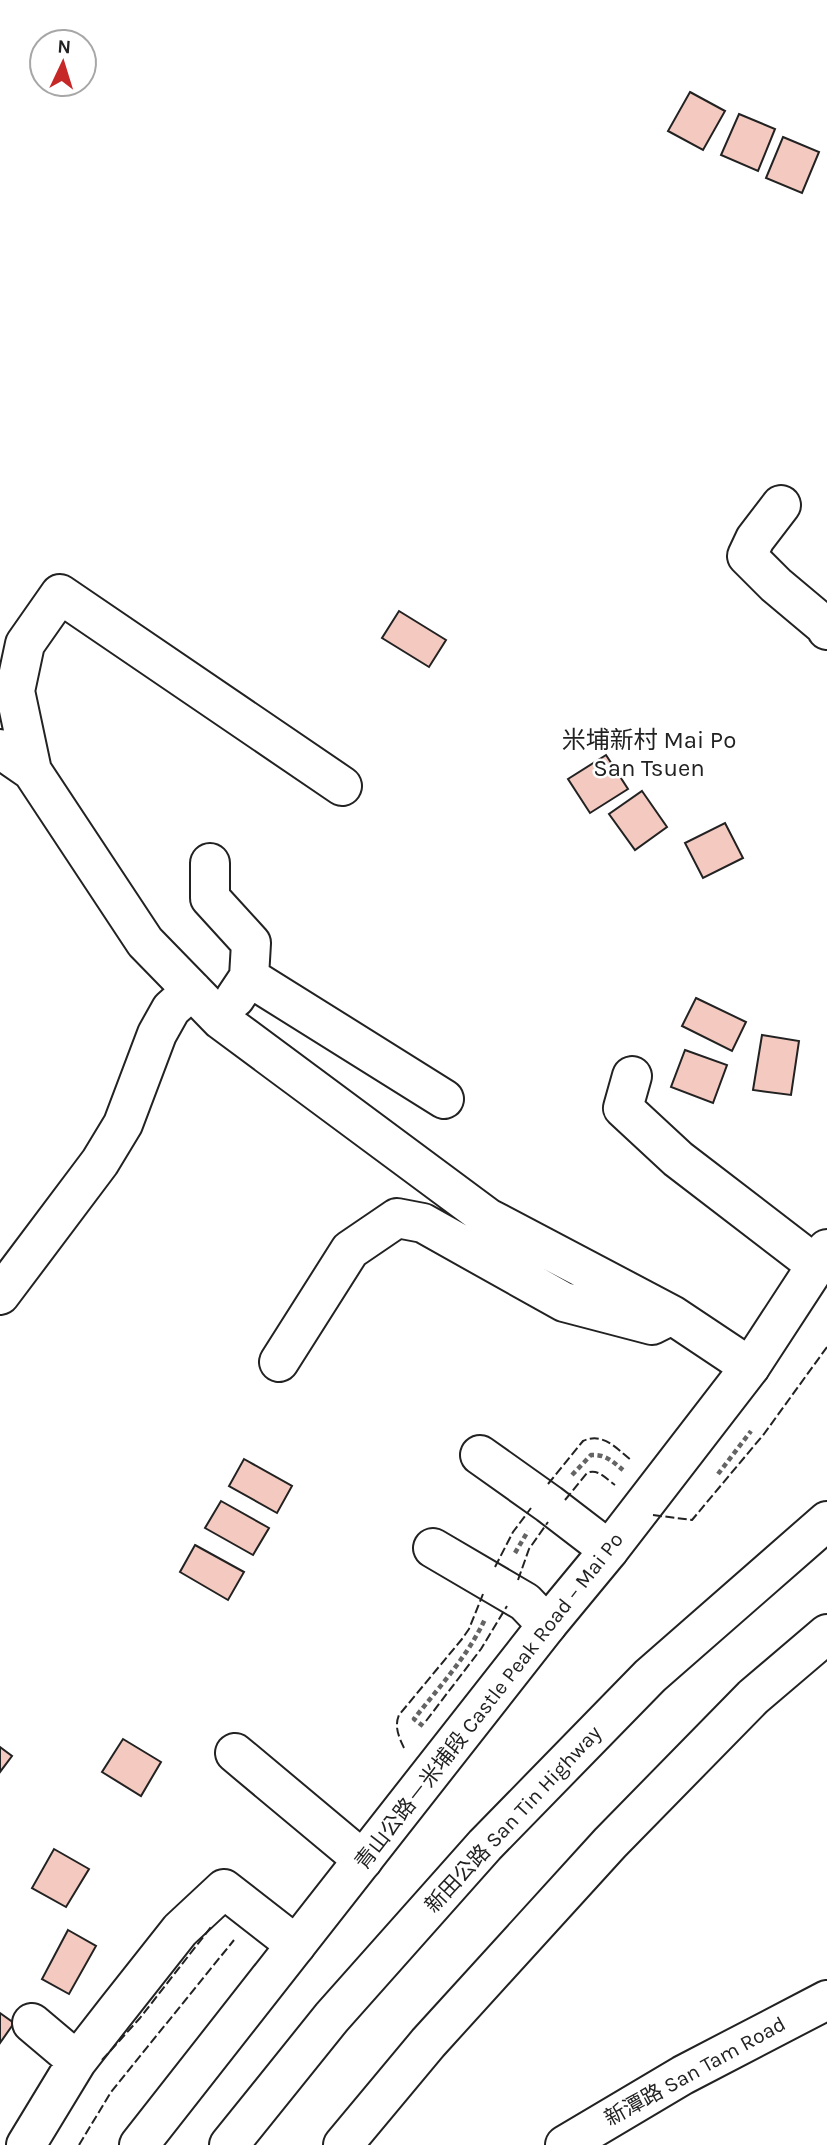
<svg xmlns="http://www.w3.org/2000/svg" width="827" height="2145" font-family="Karla,'Noto Sans TC',sans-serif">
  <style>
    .building { fill: #f3c9c0; stroke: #222; stroke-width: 2 }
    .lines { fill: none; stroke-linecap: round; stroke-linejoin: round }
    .minor-casing { stroke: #222; stroke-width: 42 }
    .major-casing { stroke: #222; stroke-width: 42 }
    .highway-casing { stroke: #222; stroke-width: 42 }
    .path { stroke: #646464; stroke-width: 4.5; stroke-dasharray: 5 3.5; stroke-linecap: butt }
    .minor { stroke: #fff; stroke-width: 38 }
    .major { stroke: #fff; stroke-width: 38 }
    .highway { stroke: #fff; stroke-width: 38 }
    .fence { stroke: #222; stroke-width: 2; stroke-dasharray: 9 3.5; stroke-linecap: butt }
    .labels { text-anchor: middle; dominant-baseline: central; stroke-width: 5; stroke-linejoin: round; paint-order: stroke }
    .street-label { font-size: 21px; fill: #222; stroke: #fff }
    .quarter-label { font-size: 24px; fill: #222; stroke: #fff }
  </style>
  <rect width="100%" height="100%" fill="#fff"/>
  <path class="building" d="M690 92 725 111 703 150 668 131Z
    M739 114 775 129 758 171 721 155Z
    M783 137 819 152 802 193 766 178Z
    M399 611 446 640 429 667 382 638Z
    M606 755 628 789 590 813 568 779Z
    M642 791 667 827 635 850 609 814Z
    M725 823 743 858 703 878 685 843Z
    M696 998 746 1022 732 1051 682 1026Z
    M762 1035 799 1041 791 1095 753 1090Z
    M685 1050 727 1065 713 1103 671 1087Z
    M244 1459 292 1486 277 1513 229 1486Z
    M221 1501 269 1528 253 1555 205 1528Z
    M195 1545 244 1572 228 1600 180 1572Z
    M123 1739 161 1762 141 1796 102 1772Z
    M0 1747 12 1756 0 1772Z
    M54 1849 89 1869 66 1907 32 1888Z
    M68 1930 96 1946 69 1994 42 1979Z
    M0 2013 14 2023 0 2043Z"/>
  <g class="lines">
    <g class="minor-casing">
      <path id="minor" d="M781 505 755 539 747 556 776 585 826 627 827 630
        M0 749 32 771 145 942 221 1020 488 1218 672 1315 750 1367
        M32 771 15 691 25 644 60 594 342 786
        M210 863V898L251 943 249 977 235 998
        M249 977 444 1099
        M632 1076 623 1108 678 1159 816 1265
        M0 1295 100 1162 123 1124 157 1034 171 1009 192 990
        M279 1362 350 1250 397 1218 423 1223 564 1302 652 1325 664 1319
        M480 1455 549 1504 609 1550
        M433 1548 525 1602 547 1625
        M235 1753 363 1860
        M32 2023 77 2061
        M26 2145 77 2061 116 2011 180 1930 224 1889 296 1945
        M565 2145 683 2075 827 2000"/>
    </g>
    <g class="major-casing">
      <path id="major" d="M139 2145 547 1625 609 1550 750 1367 827 1249"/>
    </g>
    <g class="highway-casing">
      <path id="highway" d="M229 2145 332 2017 485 1845 650 1676 827 1521
        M343 2145 428 2043 610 1843 753 1697 827 1634"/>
    </g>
    <path class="path" d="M718 1474 751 1431
      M572 1475 591 1455C606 1454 613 1462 623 1470
      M515 1553 528 1531
      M423 1726 414 1719C439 1687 468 1656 485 1619"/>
    <use href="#minor" class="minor"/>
    <use href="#major" class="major"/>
    <use href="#highway" class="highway"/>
    <path class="fence" d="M548 1484 583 1441C603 1432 616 1448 631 1460
      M565 1500 587 1473C598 1468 606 1479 615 1485
      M653 1515 692 1520 764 1434 827 1347
      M495 1567 513 1532 531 1508
      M518 1580 529 1549 548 1522
      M426 1721 481 1649 507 1606
      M404 1748C399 1737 394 1727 399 1715L462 1639 469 1629 483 1594
      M102 2060 140 2018 211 1927
      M79 2145 111 2092 234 1940"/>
  </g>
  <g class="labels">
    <g class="street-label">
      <text transform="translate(489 1701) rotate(-52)">青山公路－米埔段 Castle Peak Road – Mai Po</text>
      <text transform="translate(513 1819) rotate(-47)">新田公路 San Tin Highway</text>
      <text transform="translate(695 2071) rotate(-29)">新潭路 San Tam Road</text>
    </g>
    <g class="quarter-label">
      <text x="649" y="740">米埔新村 Mai Po<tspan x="649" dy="28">San Tsuen</tspan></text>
    </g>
  </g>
  <g transform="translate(63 63) rotate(4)"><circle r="33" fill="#ffffff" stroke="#a7a7a7" stroke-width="2"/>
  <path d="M0-5L12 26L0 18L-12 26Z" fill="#c62828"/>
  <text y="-10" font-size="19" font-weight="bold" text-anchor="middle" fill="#222222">N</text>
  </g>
</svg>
